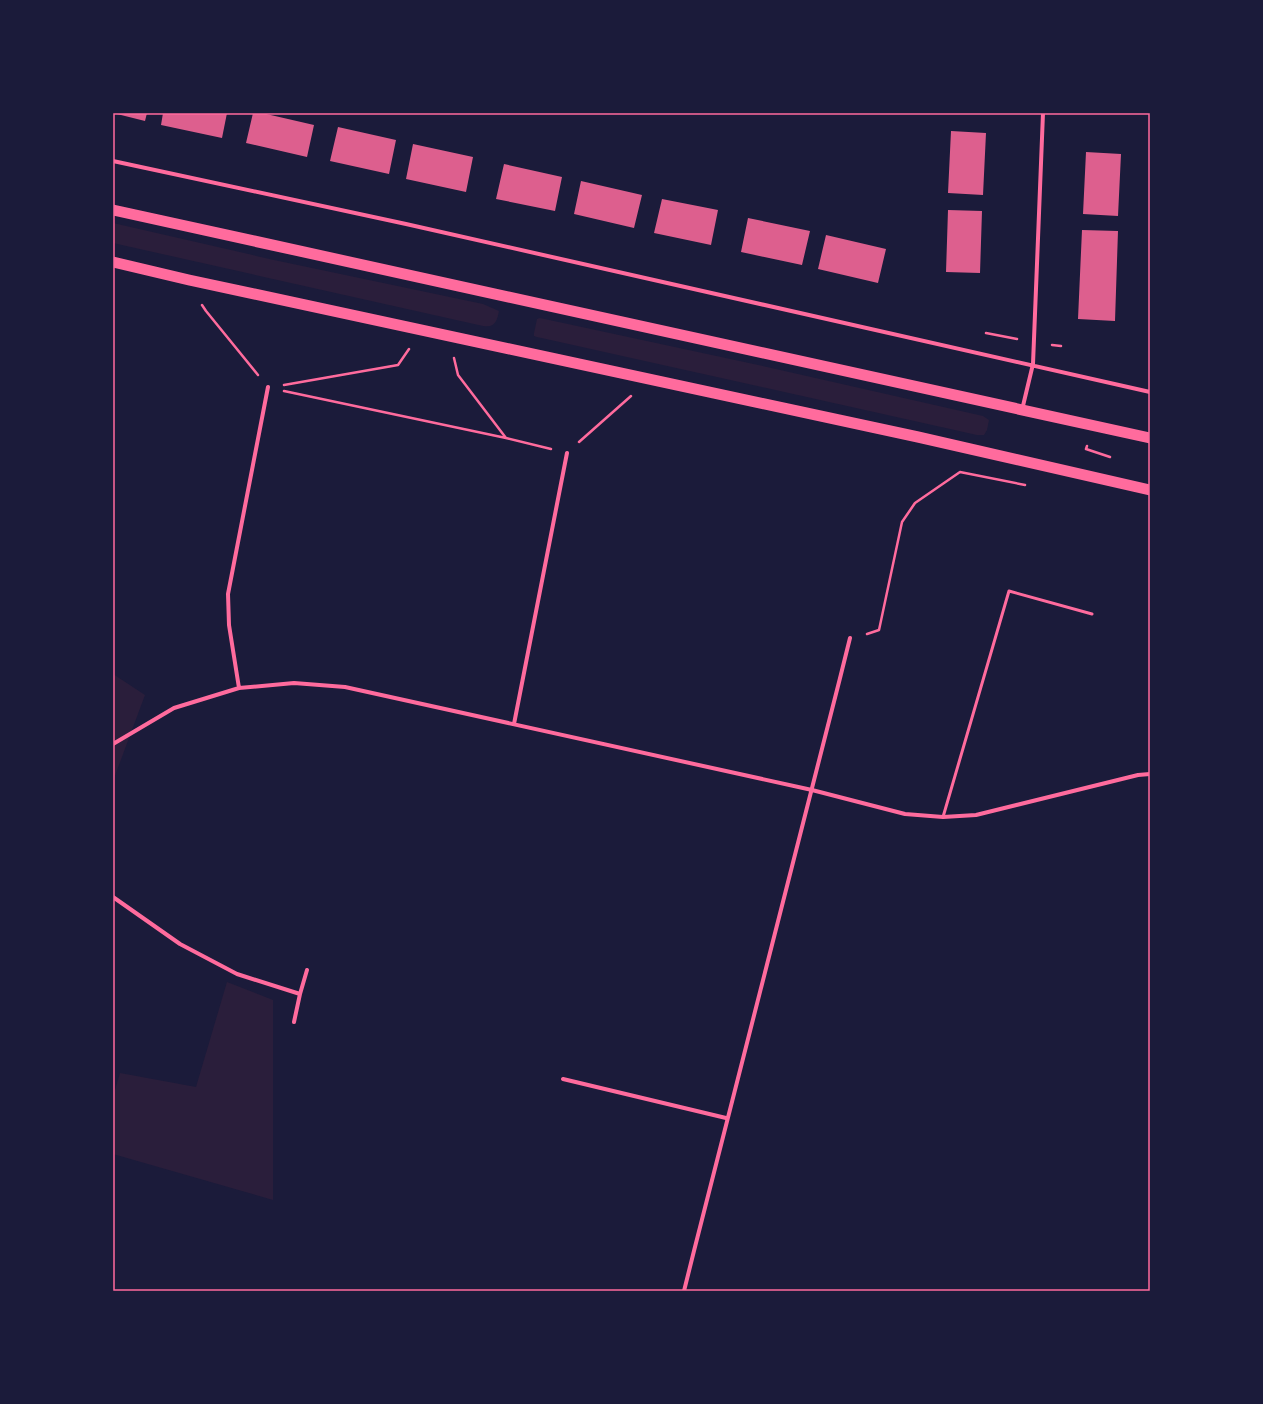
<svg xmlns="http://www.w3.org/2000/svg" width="1263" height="1404" font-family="Overpass,sans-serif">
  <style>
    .green { fill: #2a1e3b }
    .building { fill: #dd5f8e }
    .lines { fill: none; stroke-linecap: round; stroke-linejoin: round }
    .path { stroke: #ff6b9d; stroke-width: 2.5 }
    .service { stroke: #ff6b9d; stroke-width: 3 }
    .minor { stroke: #ff6b9d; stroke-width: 4 }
    .trunk { stroke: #ff6b9d; stroke-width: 11 }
    .neatline { fill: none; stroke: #ff6b9d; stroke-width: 1.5 }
  </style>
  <rect width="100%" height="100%" fill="#1b1b3a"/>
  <path class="green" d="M113 223 274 260 483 304 499 311C497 321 495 328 483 326L113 243Z
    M540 318 767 367 983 416 989 420 987 430 984 435H977L537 337 534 336V333L537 319Z
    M113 674 145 695 113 781Z
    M227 982 273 1000V1200L113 1154V1097L120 1073 196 1087Z"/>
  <path class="building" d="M113 113H147L145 121Z
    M163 113H227L222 138 161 125Z
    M253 113H262L314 125 307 157 246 143Z
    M338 127 396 140 389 174 330 161Z
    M951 131 986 133 983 195 948 193Z
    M413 144 473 157 466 192 406 179Z
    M1086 152 1121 154 1118 216 1083 214Z
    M504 164 562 177 555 211 496 199Z
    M581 181 642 195 634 228 574 214Z
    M662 199 718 210 711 245 654 233Z
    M948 210 982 211 980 273 946 272Z
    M748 218 810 231 802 265 741 252Z
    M1082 230 1118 231 1115 321 1078 319Z
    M826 235 886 249 878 283 818 269Z"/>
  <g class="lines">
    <path class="path" d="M202 305 206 311 258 375
      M986 333 1017 339
      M1052 345 1061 346
      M454 358 458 375 506 438
      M284 385 398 365 409 349
      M284 391 506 438 551 449
      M579 442 631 396
      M1087 446 1086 449 1110 457
      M867 634 879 630 902 522 915 503 960 472 1025 485"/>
    <path class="service" d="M943 817 1009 591 1092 614"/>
    <path class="minor" d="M113 161 406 224 1150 392
      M1022 410 1033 364 1043 113
      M239 688 229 625 228 594 268 387
      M514 724 567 453
      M113 744 174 708 239 688 294 683 345 687 812 790 905 814 943 817 976 815 1138 775 1150 774
      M113 897 180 944 237 974 300 994 294 1022
      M300 994 307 970
      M563 1079 726 1118
      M684 1291C738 1073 796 856 850 638"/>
    <path class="trunk" d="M113 210 1150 438
      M113 262 189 280 918 437 1150 490"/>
  </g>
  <rect width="1263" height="1404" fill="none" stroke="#1b1b3a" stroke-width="228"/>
  <rect x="114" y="114" width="1035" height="1176" class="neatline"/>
</svg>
